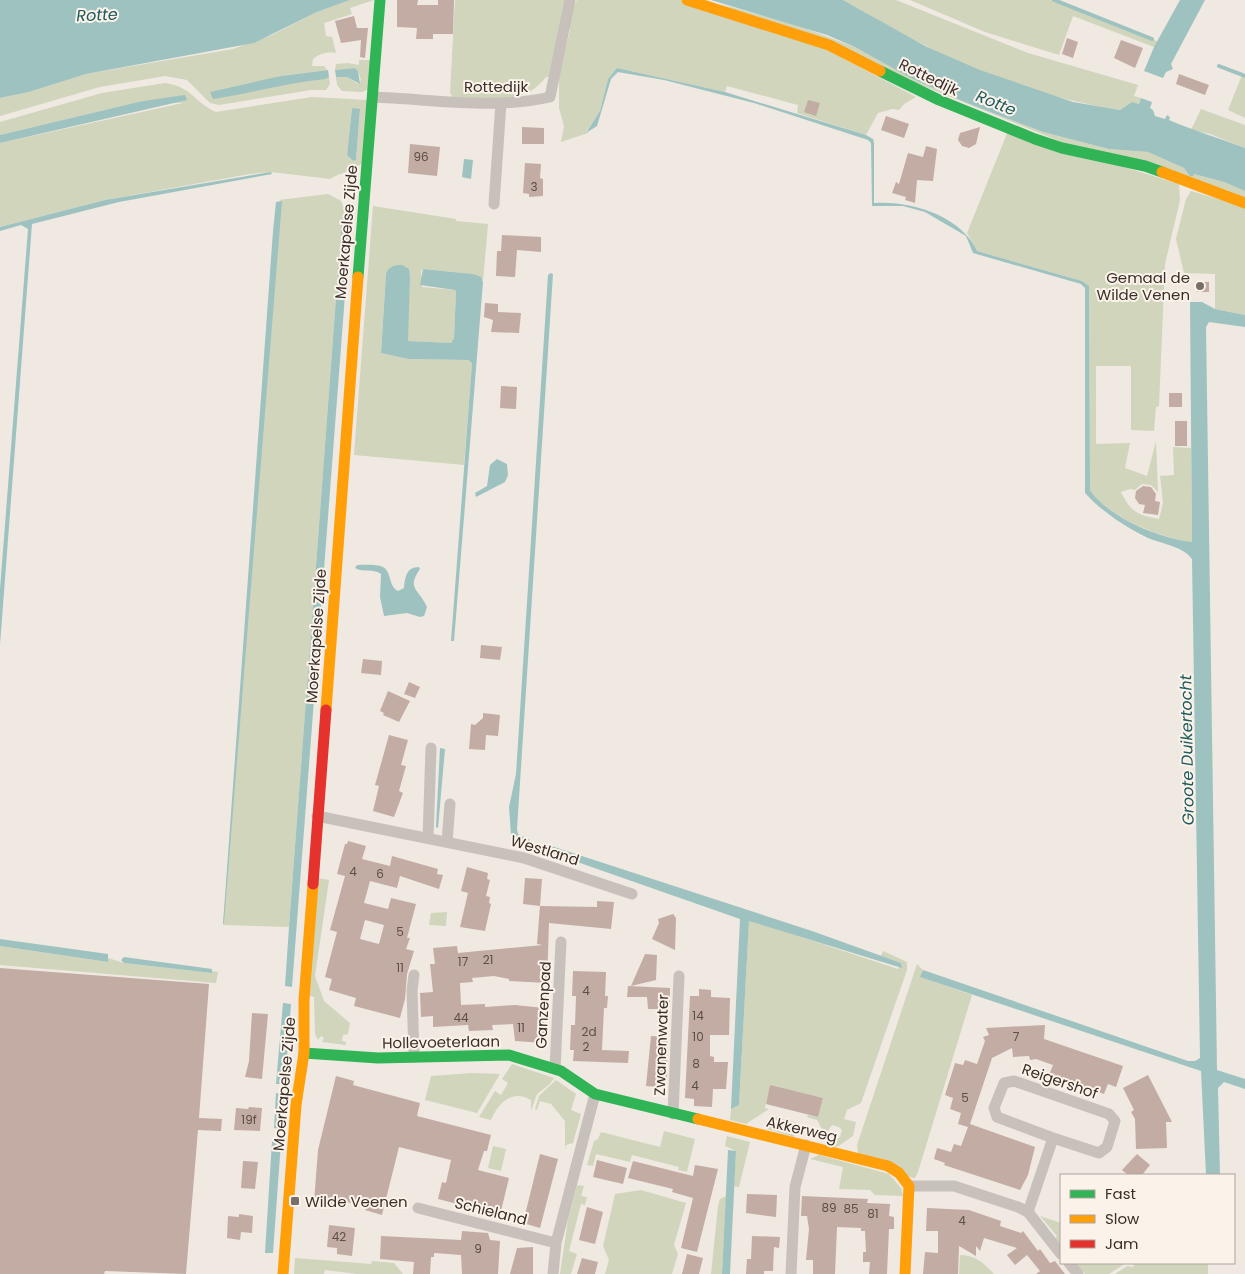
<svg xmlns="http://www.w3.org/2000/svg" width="1245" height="1274" font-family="Poppins,sans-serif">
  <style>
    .green { fill: #d0d5bc; fill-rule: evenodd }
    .water { fill: #9ec2c0 }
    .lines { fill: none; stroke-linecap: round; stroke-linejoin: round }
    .stream { stroke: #9ec2c0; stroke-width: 4 }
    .building { fill: #c3aca3; fill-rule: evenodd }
    .street { stroke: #c8c1bb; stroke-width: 11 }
    .fast { stroke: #30b455; stroke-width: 11 }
    .slow { stroke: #ff9f0a; stroke-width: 11 }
    .jam { stroke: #e5322d; stroke-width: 11 }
    .poi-dot { fill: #796f6a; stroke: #fbf3ea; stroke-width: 2 }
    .labels { text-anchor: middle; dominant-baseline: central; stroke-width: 4; stroke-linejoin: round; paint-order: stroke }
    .number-label { font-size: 12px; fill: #5c4e48 }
    .street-label { font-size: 15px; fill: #392e29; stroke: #fbf3ea }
    .poi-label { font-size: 15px; fill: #392e29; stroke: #fbf3ea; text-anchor: end }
    .water-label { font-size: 16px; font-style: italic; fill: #1c5a5d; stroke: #fbf3ea }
  </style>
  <rect width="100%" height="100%" fill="#efe9e2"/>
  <path class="green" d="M350 0H374L350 8 352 14 324 23 326 36 332 37 336 53C328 51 320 53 313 59L312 66H324L327 70 281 76 213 99 282 84 329 77 330 84 326 90H311L219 105 210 103 187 80 165 76 100 87 0 116V98L29 92 86 74 233 49 272 35 317 12Z
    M455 0H566L550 77H546C536 89 529 94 514 96V100L453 97 450 93Z
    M577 0H680L814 43 916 97 904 104 899 110 892 109 878 113 866 135 797 113 798 105 727 86 725 92 617 68 608 79 600 111 586 132 588 133 561 142 564 126 559 108V72L570 31C568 21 571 9 577 0Z
    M843 0H896L1028 53 1138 85 1134 96 1141 98 1139 104 1132 102 1120 110C1053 99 986 78 926 46 898 32 871 15 843 0Z
    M910 0H1055L1159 42 1154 47 1073 16 1059 55 985 32Z
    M721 4 796 25 855 47 967 103 1043 132 1109 149 1148 152 1184 168 1187 172 1224 182 1245 191V201L1079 149Z
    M359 60H373L369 89 362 92 342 91 337 85 336 77H347L358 84 361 80 358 71 355 68 335 70 336 64 348 63 359 65Z
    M1242 75 1245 76V118L1228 110Z
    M165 83C191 86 195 103 216 112L312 97 367 100 362 163C351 172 341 172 330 179L271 172 250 174 105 200 0 227V143L183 103 138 102 0 135V122L102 93ZM352 108 360 110 356 160 353 161 347 155Z
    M1201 109 1245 125V148L1210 134 1191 130Z
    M1008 131 1179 184 1180 200 1165 264 1159 406 1156 407 1154 431 1131 430V366H1096V444L1130 443 1125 468 1147 476 1156 441 1158 492 1151 485 1142 484 1135 490 1130 489 1121 492C1131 512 1137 515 1159 519L1163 503 1160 476 1174 475 1173 447 1191 448 1192 543C1159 536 1109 519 1090 490L1089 286 1082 281 977 251 967 233Z
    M1191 191 1245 207V315L1215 309V274L1184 273 1176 239 1186 199Z
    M328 194 341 201 347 215 342 218 289 927 223 925 281 201 279 200Z
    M373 206 456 219V221L488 224 483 282V280L473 274 423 269 421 271 422 287 455 290 456 292 454 338 451 343 407 341 410 278 386 274 381 353 408 359 468 360 472 363 464 465 354 455Z
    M318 878 329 880 315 976 324 1001 350 1023 348 1034 343 1035 342 1041 346 1042V1045L322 1042 324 1038 321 1036 318 1040 315 1034 314 997 310 996Z
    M447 912 446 926 429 925 431 913Z
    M749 920 898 969 901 963 881 956 883 951 907 962V970L861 1103 847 1110 844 1119 856 1122 853 1136 837 1147 829 1146 825 1139 828 1137 834 1140 840 1137 842 1130 839 1127 832 1125 825 1135 817 1120 807 1117 808 1115 818 1117 823 1098 770 1086 765 1108 769 1109 746 1124 730 1120 731 1109 739 1105Z
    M0 946 107 962 108 958 124 963 212 973V971L218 972 216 983 0 965Z
    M917 964 923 970 921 977 972 995 918 1172 915 1178H912L858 1153 857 1145Z
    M512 1064 554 1078 550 1084 537 1094 531 1111V1100C512 1089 498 1103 491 1120L479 1117 495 1091 501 1095 508 1083 502 1079Z
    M472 1073 500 1074 477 1113 425 1100 431 1076Z
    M556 1080 576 1094 571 1110 581 1114 573 1143 566 1145 565 1149V1121L551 1104 540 1101 537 1110 535 1109 539 1096Z
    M773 1116 798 1123 794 1137 767 1129 766 1122Z
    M664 1131 695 1139 687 1172 678 1170 679 1167 632 1155 630 1162 596 1154 593 1166 587 1165 594 1141 598 1139 601 1132 660 1147Z
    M727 1136 750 1142 739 1187 734 1186 736 1151 725 1146Z
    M493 1146 506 1149 501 1171 488 1168Z
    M819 1155 889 1174 901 1188 903 1196 875 1195 870 1190 839 1189 843 1167 810 1159Z
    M577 1185 584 1186 581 1196 587 1197 585 1205 581 1204 569 1251 577 1254 571 1274H560L568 1220Z
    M641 1190 686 1203 674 1245 678 1254 672 1274H605L609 1260 603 1246 615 1194Z
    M726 1196 722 1274H711L718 1206 720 1199Z
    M1040 1216 1061 1223V1245L1055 1238 1057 1236Z
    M960 1255C975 1255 984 1263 994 1274H959Z
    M295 1258 371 1264 372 1261 394 1263 403 1274H357L325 1270 324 1274H294Z
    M1075 1263H1126L1109 1274H1085Z
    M1134 1263H1208V1274H1115L1127 1266 1133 1267Z"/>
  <path class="water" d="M0 0H350L317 12 254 43 86 74 29 92 0 98Z
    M711 0H843L927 47 980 70 1073 102 1120 110 1132 102 1139 104 1141 98 1152 102 1150 108 1153 110 1155 116 1165 119 1167 115 1170 117 1169 120C1194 131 1220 138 1245 148V191L1224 182 1194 174 1193 176H1190L1184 168 1148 152 1109 149 1043 132 967 103 911 78 855 47 827 35Z
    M1180 0H1205L1171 64 1173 69 1166 72 1163 78 1144 71 1154 47Z
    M355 68 358 71 360 84 347 77H336L335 70Z
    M617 68 725 92 866 135 873 139 874 143V203C910 200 962 216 977 251L1082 281 1089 286 1090 490C1107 517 1161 539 1192 542L1190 302H1202L1215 309 1245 315V327L1209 322 1206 327 1217 1070 1245 1079V1089L1224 1082 1218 1088 1220 1175H1206L1201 1071 920 977 923 970 1188 1061H1195L1200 1058 1192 559C1182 545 1159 544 1144 536 1124 526 1100 510 1085 493V288L1081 284 973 253 966 236 925 212 903 206H872L871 143 868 140 754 103 664 80 618 72 611 79 597 126 586 133 600 111 608 79Z
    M328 70 329 77 325 79C287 83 251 93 213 99L210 92 281 76Z
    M177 96 185 95 187 100 0 143V135L138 102Z
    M352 108 360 109 356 160 353 161 347 155Z
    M464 159 473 160 471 179 462 177Z
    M271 172 272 174 119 202 32 224 0 645V589L28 229 21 225 0 231V227L105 200Z
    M282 201 224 923 223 924 273 231 276 202Z
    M347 215 350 216V230L292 987 285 986 289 927 342 218Z
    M402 265 409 269 410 278 408 341 451 343 454 338 456 292 455 290 420 285 423 269 473 274 481 277 483 282 454 641H451L472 363 468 360 408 359 381 353 386 274C389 266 394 265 402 265Z
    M551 273 553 274 517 829 518 834 530 840 529 843 511 836 509 807 516 774 548 275Z
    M497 459 507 464 508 475 505 482 476 497 475 493 487 486 490 465Z
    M357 565C365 565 376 564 383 567 392 572 388 586 398 591L404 588C405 578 406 567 419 567L420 569C406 589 419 589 427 607L424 616 420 617 407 613 384 616 380 597 381 574C373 568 363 573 355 568Z
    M440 748 445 749 438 828 436 827Z
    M545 844 812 931 901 963 902 968 749 921 739 1105 731 1109 740 919 543 850Z
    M0 939 108 954V962L0 946Z
    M124 957 212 969V973L124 963 121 960Z
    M283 1003 291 1004 285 1084H276Z
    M276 1093 285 1094 282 1129 274 1128Z
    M272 1141 281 1142 273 1253H265Z
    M728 1150 736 1151 730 1274H722Z"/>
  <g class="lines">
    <path class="stream" d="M1054 0 1152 39
      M1219 66 1245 76"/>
  </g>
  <path class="building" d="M397 0H418L417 5H438V0H454L453 34H433V39H416L417 28 397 27Z
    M354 16 357 28H368L365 58 360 57 361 40 341 43 335 21Z
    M1067 38 1078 42 1073 58 1062 54Z
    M1121 40 1143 48 1135 68 1114 58Z
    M1179 74 1209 85 1205 95 1176 84Z
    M808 100 820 103 816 116 804 112Z
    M886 116 909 124 904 138 881 130Z
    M522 127 544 128V144H522Z
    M980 127 976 144 969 148 962 146 958 140 960 133Z
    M410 144 440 147 437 176 408 173Z
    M926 146 937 149 933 181 917 180 915 203 905 200 906 197 892 193 896 182 899 184 908 153 923 157Z
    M525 163 541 164 540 178 543 179V196L529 197V194L523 193Z
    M502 235 541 237V252L517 250 515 277 496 276 497 251H501Z
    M1198 282H1209V292H1197Z
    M485 303 498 304V312L521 313 519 333 491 332 493 320 484 317Z
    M501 386 517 387 516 409 500 408Z
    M1169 393H1182V407H1169Z
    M1175 421H1187V446H1175Z
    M1143 486 1151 487 1156 494 1155 501 1160 502 1158 515 1143 513 1145 505 1139 504 1135 498 1136 491Z
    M481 645 502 647 500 660 480 658Z
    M363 659 382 661 381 675 361 673Z
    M409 682 420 687 415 698 404 694Z
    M388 691 410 701 399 722 383 715 384 713 380 711Z
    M483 713 500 715 498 736 486 735 485 750 469 749 471 724 475 725 483 718Z
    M389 735 408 740 401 765 406 766 399 791 403 793 394 817 373 811 379 786 375 785Z
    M348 841 366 846 362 859 390 866 392 856 438 869 437 874 443 875 439 889 400 876 397 888 370 881 364 903 388 909 391 898 416 904 407 938H410L406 949 414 951 407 974 405 999 400 1018 354 1006 356 998 329 990 332 979 325 977 337 932 330 930 345 876 337 874 345 844H347ZM365 920 384 925 379 944 360 939Z
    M467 867 488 873 487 879 490 880 486 896 490 897 489 903 491 904 485 931 460 927 468 893 461 891Z
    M525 878 542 879 540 906 523 904Z
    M597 901 614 902 611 929 549 923 547 983 509 981V979L494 976 472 978 473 982 460 983 461 1005 485 1004V1007L515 1005 544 1008V1043L515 1041 513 1024 492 1025 493 1030 469 1031 468 1025 433 1027V1016L421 1017 420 993 433 992 430 964H435L433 948 457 946 458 953 543 945 537 944 540 906 597 907Z
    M673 914 676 918 675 950 652 939 659 923 658 919Z
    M645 954 657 955 656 980 631 986Z
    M0 968 209 984 199 1118 222 1119 221 1131 198 1130 186 1274 105 1271 104 1274H0Z
    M573 971 606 972 605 996H608L607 1008H604L602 1050 629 1051 628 1063 573 1061 574 1050H570L571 1025H575L576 996H572Z
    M628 986 670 988V1004L660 1003V1009H648L647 997H627Z
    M699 989 711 990V997L730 998 729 1035H710V1056L714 1057V1062H728L726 1089H713L712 1107 694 1106V1099L685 1098 690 996H699Z
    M252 1013 268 1014 262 1079 245 1077 249 1061Z
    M1045 1025 1044 1039 1123 1066 1116 1087 1108 1084 1104 1094 1049 1075 1053 1065 1036 1059 1030 1060 1029 1056 1013 1057 1012 1048 992 1058 970 1124 1035 1147 1028 1175 1020 1190 944 1165 945 1163 934 1159 937 1148 951 1152 954 1144 961 1146 968 1127 958 1124 961 1113 950 1109 953 1098 945 1095 955 1063 963 1065 965 1060 977 1064 985 1041 983 1037 989 1035 986 1028Z
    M651 1036 668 1037 667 1080H658V1087L646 1086Z
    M1148 1075 1172 1122H1166L1167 1148 1136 1149 1135 1119 1131 1112 1134 1110 1123 1088Z
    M336 1076 354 1081 353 1085 420 1103 417 1116 491 1135 487 1151H484L478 1170 509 1178 500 1215 438 1199 442 1182 446 1183 451 1160 399 1147 382 1215 365 1210 366 1207 332 1198V1204L314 1202 318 1150Z
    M770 1085 823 1098 818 1117 766 1104Z
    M249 1107 262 1108 260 1131 234 1130 236 1108 248 1109Z
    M540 1154 558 1159 540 1228 523 1223Z
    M1137 1154 1150 1165 1142 1175H1128L1122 1170Z
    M597 1160 627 1168 623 1184 593 1177Z
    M243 1161 258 1162 255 1189 241 1188Z
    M633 1161 693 1176 695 1165 718 1169 697 1252 681 1248 693 1198 672 1192 673 1189 628 1178Z
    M747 1194 777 1195 776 1217 746 1213Z
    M802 1196 868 1199 867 1203 890 1204 889 1216 894 1217V1229H889L887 1274H869L870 1262H863V1252H866L865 1231H861V1228L837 1227 835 1274H813V1260H806L809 1229 807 1216H801Z
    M587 1207 603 1212 595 1244 579 1240Z
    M927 1208 969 1210 1001 1221 1000 1226 1021 1233 1023 1231 1038 1251 1040 1249 1050 1263 1055 1261 1065 1274H1036L1040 1271 1027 1255 1015 1265 1007 1255 1017 1248 984 1238 980 1251 976 1246V1256L959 1246 958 1274H923L925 1252 938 1253V1231H926Z
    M239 1214 253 1216 252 1233 241 1232 240 1240 227 1238 228 1216 239 1217Z
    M329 1225 355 1228 352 1256 337 1254V1248L327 1247Z
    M462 1231 488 1233 490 1240 500 1241 498 1274H462L461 1255 434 1253V1257H431L430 1274H413L414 1262 380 1259 381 1236 461 1240Z
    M752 1236 780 1237 779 1248 774 1247 773 1271H764V1274H746L747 1259H751Z
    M533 1247V1274H510L517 1248Z
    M687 1254 703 1258 699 1274H682Z
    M582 1258 598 1262 595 1274H577Z"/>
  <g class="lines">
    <path class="street" d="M373 97C431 99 493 110 550 97L570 0
      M494 204 501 103
      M317 816 524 858 632 894
      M428 838 431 748
      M447 842 450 804
      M414 975 412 990 414 1057
      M555 1069 561 942
      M673 1114 679 976
      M909 1186H954L1018 1207 1028 1212 1061 1254
      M418 1208 556 1243
      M1028 1212 1053 1138 997 1117 994 1108 1004 1083 1014 1081 1109 1114 1115 1121 1107 1147 1099 1153 1053 1138
      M1069 1263 1078 1274
      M553 1274 556 1243 595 1094
      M791 1274 795 1187 806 1145"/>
    <path class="fast" d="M880 71 939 100 1035 139 1062 148 1145 166 1162 172
      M358 277 380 0
      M304 1053 378 1058 509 1055 561 1071 595 1094 698 1119"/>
    <path class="slow" d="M687 0 829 45 880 71
      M1162 172 1245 203
      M326 710 358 277
      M698 1119 888 1166 899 1173 909 1186 905 1274
      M283 1274 296 1105 304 1053V1000L313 884"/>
    <path class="jam" d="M313 884 326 710"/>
  </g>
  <g class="poi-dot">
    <circle cx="1200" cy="286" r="5"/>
    <rect x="290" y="1196" width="10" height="10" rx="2.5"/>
  </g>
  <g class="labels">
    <g class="number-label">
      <text x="421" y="156">96</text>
      <text x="534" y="186">3</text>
      <text x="353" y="871">4</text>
      <text x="380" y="873">6</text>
      <text x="400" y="931">5</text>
      <text x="488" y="959">21</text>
      <text x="463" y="961">17</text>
      <text x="400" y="967">11</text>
      <text x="586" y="990">4</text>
      <text x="698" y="1015">14</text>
      <text x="461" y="1017">44</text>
      <text x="521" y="1027">11</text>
      <text x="589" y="1031">2d</text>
      <text x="698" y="1036">10</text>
      <text x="1016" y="1036">7</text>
      <text x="586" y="1046">2</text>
      <text x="696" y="1063">8</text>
      <text x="695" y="1085">4</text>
      <text x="965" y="1097">5</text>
      <text x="249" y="1119">19f</text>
      <text x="829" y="1207">89</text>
      <text x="851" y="1208">85</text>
      <text x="873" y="1213">81</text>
      <text x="962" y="1220">4</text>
      <text x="339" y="1236">42</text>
      <text x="478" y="1248">9</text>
    </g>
    <g class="street-label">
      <text transform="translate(929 77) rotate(26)">Rottedijk</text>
      <text x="496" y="86">Rottedijk</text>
      <text transform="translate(346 232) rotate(-85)">Moerkapelse Zijde</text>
      <text transform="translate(316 636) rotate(-86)">Moerkapelse Zijde</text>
      <text transform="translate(545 850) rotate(17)">Westland</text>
      <text transform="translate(543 1005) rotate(-87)">Ganzenpad</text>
      <text transform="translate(441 1042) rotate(-1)">Hollevoeterlaan</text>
      <text transform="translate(661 1045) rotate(-88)">Zwanenwater</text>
      <text transform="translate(1060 1081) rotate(19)">Reigershof</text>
      <text transform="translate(284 1084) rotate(-85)">Moerkapelse Zijde</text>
      <text transform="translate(802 1129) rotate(13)">Akkerweg</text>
      <text transform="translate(491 1211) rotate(14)">Schieland</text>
    </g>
    <g class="poi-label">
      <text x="1190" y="277">Gemaal de<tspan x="1190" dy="17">Wilde Venen</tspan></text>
      <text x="305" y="1201" text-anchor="start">Wilde Veenen</text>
    </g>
    <g class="water-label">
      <text transform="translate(97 15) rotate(-2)">Rotte</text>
      <text transform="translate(996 103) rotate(22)">Rotte</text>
      <text transform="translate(1187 750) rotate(-91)">Groote Duikertocht</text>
    </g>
  </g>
  <rect x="1060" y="1174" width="175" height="90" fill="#fbf3ea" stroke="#ada49d"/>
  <rect x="1070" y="1190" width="25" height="8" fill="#30b455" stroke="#ada49d"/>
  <text x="1105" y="1199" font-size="15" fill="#392e29">Fast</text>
  <rect x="1070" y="1215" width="25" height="8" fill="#ff9f0a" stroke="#ada49d"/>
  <text x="1105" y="1224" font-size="15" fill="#392e29">Slow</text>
  <rect x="1070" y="1240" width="25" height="8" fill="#e5322d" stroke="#ada49d"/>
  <text x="1105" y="1249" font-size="15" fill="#392e29">Jam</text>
</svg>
